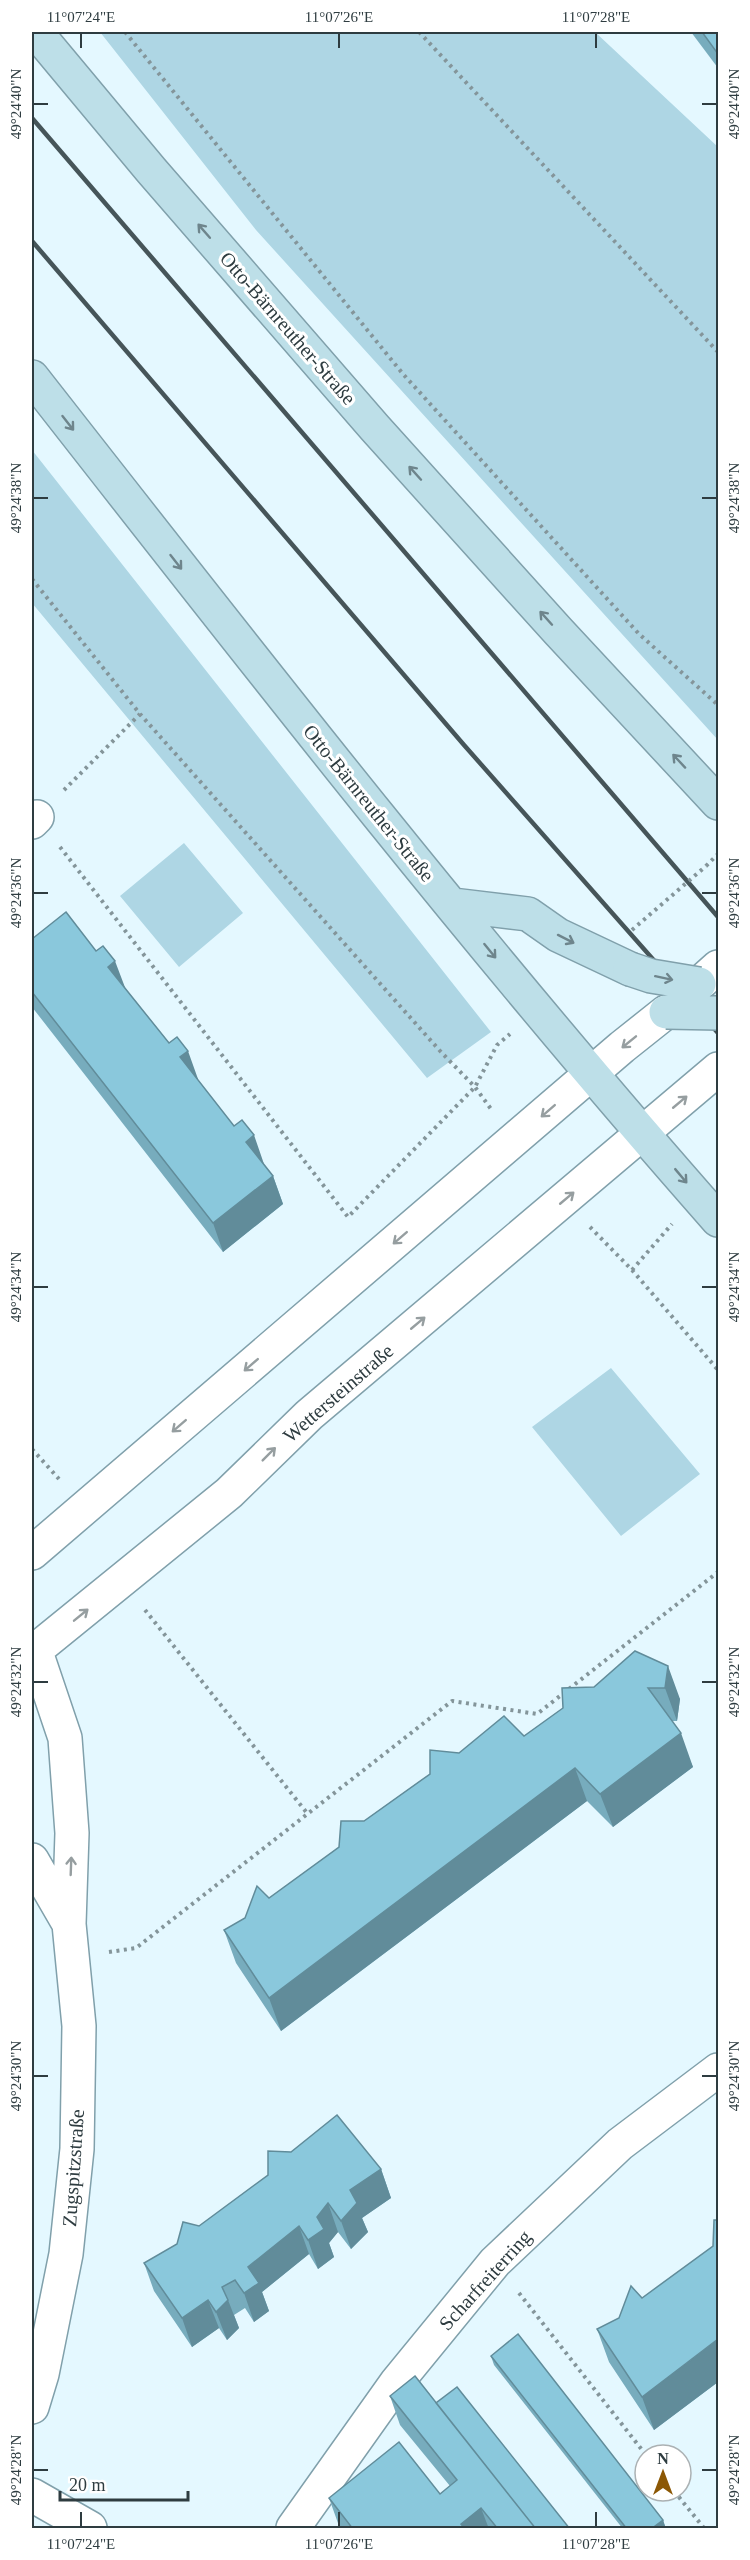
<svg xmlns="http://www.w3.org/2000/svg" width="750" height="2560" font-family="Georgia,serif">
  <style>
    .green { fill: #aed6e4 }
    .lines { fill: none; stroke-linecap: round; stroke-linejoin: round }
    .minor-casing { stroke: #80a0ab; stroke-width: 36 }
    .secondary-casing { stroke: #80a0ab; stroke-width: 36 }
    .path { stroke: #84959a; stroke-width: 4; stroke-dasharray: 3 4.5; stroke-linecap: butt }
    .minor { stroke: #fff; stroke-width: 33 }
    .secondary { stroke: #bddfe8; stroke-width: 33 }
    .rail { stroke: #465559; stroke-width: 4.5 }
    .secondary-bridge-casing { stroke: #80a0ab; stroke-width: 36; stroke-linecap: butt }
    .path-bridge { stroke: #84959a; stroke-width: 4; stroke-dasharray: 3 4.5; stroke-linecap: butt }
    .secondary-bridge { stroke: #bddfe8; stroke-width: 33 }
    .wall { fill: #77acbd }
    .shaded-wall { fill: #618c9a }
    .building { fill: #8ac8dc; stroke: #618c9a; stroke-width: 1.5 }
    .oneway { stroke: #6e858c }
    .oneway2 { stroke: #969ea0 }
    .ticks { fill: none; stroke: #2e3c40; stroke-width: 2 }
    .labels { text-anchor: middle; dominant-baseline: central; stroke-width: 6; stroke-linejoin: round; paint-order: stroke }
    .street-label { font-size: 20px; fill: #2e3c40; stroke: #fff }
    .neatline { fill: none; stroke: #2e3c40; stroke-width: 2 }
    .ticks-label { font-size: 15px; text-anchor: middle; fill: #2e3c40 }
  </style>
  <rect width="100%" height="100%" fill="#e4f8ff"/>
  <path class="green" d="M100 32H595L718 147V740L256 230Z
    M32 450 491 1032 427 1078 32 603Z
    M184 843 243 913 179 967 120 896Z
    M611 1368 700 1474 621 1536 532 1427Z"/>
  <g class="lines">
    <g class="minor-casing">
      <path id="minor" d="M32 822 37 817
        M699 984 718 967
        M32 1553 622 1047 666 1012
        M32 1647 36 1652 65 1738 72 1833 69 1924 79 2026 77 2149 66 2254 42 2374 32 2407
        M32 1653 229 1493 309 1415 718 1069
        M32 1860 69 1924
        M32 2495 90 2528
        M293 2528 396 2383 495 2262 620 2144 718 2070"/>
    </g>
    <g class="secondary-casing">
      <path id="secondary" d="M36 32 151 170 375 428 558 631 718 803
        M32 377C255 662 478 948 718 1220
        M453 905 528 914 558 935 630 969"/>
    </g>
    <path class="path" d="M125 32 403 374 639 634 718 705
      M419 32 718 352
      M32 579 140 714 441 1052 475 1087 491 1109
      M64 790 140 714
      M60 847 348 1217 475 1087 497 1045 510 1034
      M706 866 718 854
      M590 1227 632 1270 718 1370
      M632 1270 672 1224
      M32 1449 59 1479
      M145 1610 307 1813
      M109 1952 136 1948 452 1701 537 1714 718 1572
      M519 2293 646 2455
      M674 2491 704 2528"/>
    <use href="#minor" class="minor"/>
    <use href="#secondary" class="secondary"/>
    <path class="rail" d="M32 118 718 917
      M32 241 464 745 718 1033"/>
    <g class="secondary-bridge-casing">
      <path id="secondary-bridge" d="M630 969 651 976 699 984
        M666 1012 718 1013"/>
    </g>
    <path class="path-bridge" d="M632 930 706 866"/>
    <use href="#secondary-bridge" class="secondary-bridge"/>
  </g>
  <path class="wall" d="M691 32H718V68Z
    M32 939 125 988 198 1079V1080L273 1176 283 1204 223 1252 32 1007Z
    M635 1651 680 1699 677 1721H672L693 1767 613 1827 587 1801 281 2031 236 1963 224 1930 245 1918 269 1898 339 1847 364 1821 459 1753 524 1736 594 1687Z
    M381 2169 391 2198 362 2218 368 2232 351 2249 338 2232 329 2243 334 2257 318 2269 309 2254 262 2292 269 2311 254 2322 245 2308 234 2315 239 2328 227 2340 219 2328 192 2347 154 2291 144 2263 177 2244 199 2226Z
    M597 2329 718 2382 654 2430 609 2362Z
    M491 2356 663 2520 666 2529H623L494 2365Z
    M390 2396 436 2403 570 2529H341L339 2526 329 2498 440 2494 450 2486 400 2425Z"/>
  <path class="shaded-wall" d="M115 961 126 990 108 967Z
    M188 1051 198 1079 190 1086 180 1057Z
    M254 1135 264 1164 256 1170 246 1142Z
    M273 1176 283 1204 223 1252 213 1223Z
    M668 1666 680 1699 677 1721 665 1688Z
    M681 1733 693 1767 613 1827 600 1794Z
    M575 1768 587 1801 281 2031 269 1998Z
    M381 2169 391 2198 362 2218 368 2232 351 2249 341 2221 350 2190Z
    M328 2203 338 2232 329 2243 334 2257 318 2269 308 2240 317 2217Z
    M299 2226 309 2254 262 2292 269 2311 254 2322 244 2293 248 2267Z
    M208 2300 219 2328 192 2347 182 2318Z
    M228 2300 239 2328 227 2340 216 2312Z
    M718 2339V2382L654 2430 642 2397Z
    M481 2508 489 2529H463L461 2524Z
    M663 2520 666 2529H651Z"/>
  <path class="building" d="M702 32H718V54Z
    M66 912 96 951 103 946 115 961 108 967 169 1043 177 1037 188 1051 180 1057 234 1126 242 1120 254 1135 246 1142 273 1176 213 1223 32 992V939Z
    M635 1651 668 1666 665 1688H648L681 1733 600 1794 575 1768 269 1998 224 1930 245 1918 257 1886 269 1898 339 1847 341 1821H364L430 1774V1750L459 1753 504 1716 524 1736 563 1708 562 1688 594 1687Z
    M337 2115 381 2169 350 2190 357 2203 341 2221 328 2203 317 2217 324 2229 308 2240 299 2226 248 2267 259 2283 244 2293 235 2280 222 2287 228 2300 216 2312 208 2300 182 2318 144 2263 177 2244 183 2222 199 2226 268 2175V2151L291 2152Z
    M714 2220H718V2339L642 2397 597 2329 619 2318 631 2286 642 2298 713 2246Z
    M518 2334 663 2520 651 2529H627L491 2356Z
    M415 2376 536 2529H498L481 2508 461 2524 465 2529H353L329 2498 399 2442 440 2494 457 2480 390 2396Z
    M457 2387 570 2529H536L436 2403Z"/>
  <defs><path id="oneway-shaft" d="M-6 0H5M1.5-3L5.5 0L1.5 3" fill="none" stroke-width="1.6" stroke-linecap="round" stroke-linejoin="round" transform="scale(1.5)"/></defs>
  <g class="oneway">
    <use href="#oneway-shaft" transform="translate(204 231) rotate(-131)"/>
    <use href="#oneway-shaft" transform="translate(68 423) rotate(52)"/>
    <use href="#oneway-shaft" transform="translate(415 473) rotate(-132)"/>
    <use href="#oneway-shaft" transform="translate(176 562) rotate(52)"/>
    <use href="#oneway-shaft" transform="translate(546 618) rotate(-132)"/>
    <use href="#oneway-shaft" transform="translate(679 761) rotate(-133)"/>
    <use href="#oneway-shaft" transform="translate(566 939) rotate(27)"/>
    <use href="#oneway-shaft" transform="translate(490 951) rotate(51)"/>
    <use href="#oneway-shaft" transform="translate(664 978) rotate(12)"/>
    <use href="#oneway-shaft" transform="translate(681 1176) rotate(50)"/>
  </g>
  <g class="oneway2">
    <use href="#oneway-shaft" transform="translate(629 1042) rotate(141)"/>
    <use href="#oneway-shaft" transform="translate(680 1102) rotate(-40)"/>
    <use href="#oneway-shaft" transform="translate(548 1111) rotate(139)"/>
    <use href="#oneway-shaft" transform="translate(567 1198) rotate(-40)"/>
    <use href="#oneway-shaft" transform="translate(400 1238) rotate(139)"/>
    <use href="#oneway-shaft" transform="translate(418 1323) rotate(-40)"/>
    <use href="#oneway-shaft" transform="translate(251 1365) rotate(139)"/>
    <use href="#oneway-shaft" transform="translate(179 1426) rotate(139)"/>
    <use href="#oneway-shaft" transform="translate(269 1454) rotate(-45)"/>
    <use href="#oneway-shaft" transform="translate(81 1615) rotate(-39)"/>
    <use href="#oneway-shaft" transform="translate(71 1866) rotate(-88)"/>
  </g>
  <path class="ticks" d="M81 33V48M339 33V48M596 33V48M33 104H48M702 104H717M33 498H48M702 498H717M33 893H48M702 893H717M33 1287H48M702 1287H717M33 1682H48M702 1682H717M33 2076H48M702 2076H717M33 2470H48M702 2470H717M81 2512V2527M339 2512V2527M596 2512V2527"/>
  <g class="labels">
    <g class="street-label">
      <text transform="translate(288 328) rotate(49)">Otto-Bärnreuther-Straße</text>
      <text transform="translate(369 803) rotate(51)">Otto-Bärnreuther-Straße</text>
      <text transform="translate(338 1393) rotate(-41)">Wettersteinstraße</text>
      <text transform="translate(73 2168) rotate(-86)">Zugspitzstraße</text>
      <text transform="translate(485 2280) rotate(-48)">Scharfreiterring</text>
    </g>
  </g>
  <rect width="750" height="2560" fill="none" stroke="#ffffff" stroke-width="66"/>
  <g transform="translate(663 2473)"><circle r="28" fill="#ffffff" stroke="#abb1b3" stroke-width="1.5"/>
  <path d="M0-4.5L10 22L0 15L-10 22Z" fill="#8c5805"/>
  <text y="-9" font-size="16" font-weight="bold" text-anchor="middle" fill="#2e3c40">N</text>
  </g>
  <path d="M60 2491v9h128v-9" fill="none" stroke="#2e3c40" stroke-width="3"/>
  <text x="69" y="2491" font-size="18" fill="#2e3c40" stroke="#ffffff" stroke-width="4.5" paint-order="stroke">20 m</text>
  <rect x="33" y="33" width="684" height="2494" class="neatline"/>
  <g class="ticks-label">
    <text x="81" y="22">11°07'24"E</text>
    <text x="339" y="22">11°07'26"E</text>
    <text x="596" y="22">11°07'28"E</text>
    <text transform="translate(16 104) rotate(-90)" y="5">49°24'40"N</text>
    <text transform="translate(734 104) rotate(-90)" y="5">49°24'40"N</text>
    <text transform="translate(16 498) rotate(-90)" y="5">49°24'38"N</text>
    <text transform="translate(734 498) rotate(-90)" y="5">49°24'38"N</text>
    <text transform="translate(16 893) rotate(-90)" y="5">49°24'36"N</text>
    <text transform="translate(734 893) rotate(-90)" y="5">49°24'36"N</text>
    <text transform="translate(16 1287) rotate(-90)" y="5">49°24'34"N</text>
    <text transform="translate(734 1287) rotate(-90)" y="5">49°24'34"N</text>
    <text transform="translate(16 1682) rotate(-90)" y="5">49°24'32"N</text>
    <text transform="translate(734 1682) rotate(-90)" y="5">49°24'32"N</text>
    <text transform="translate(16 2076) rotate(-90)" y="5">49°24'30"N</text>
    <text transform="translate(734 2076) rotate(-90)" y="5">49°24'30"N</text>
    <text transform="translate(16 2470) rotate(-90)" y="5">49°24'28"N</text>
    <text transform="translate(734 2470) rotate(-90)" y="5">49°24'28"N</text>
    <text x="81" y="2549">11°07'24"E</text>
    <text x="339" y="2549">11°07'26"E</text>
    <text x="596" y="2549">11°07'28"E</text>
  </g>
</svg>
